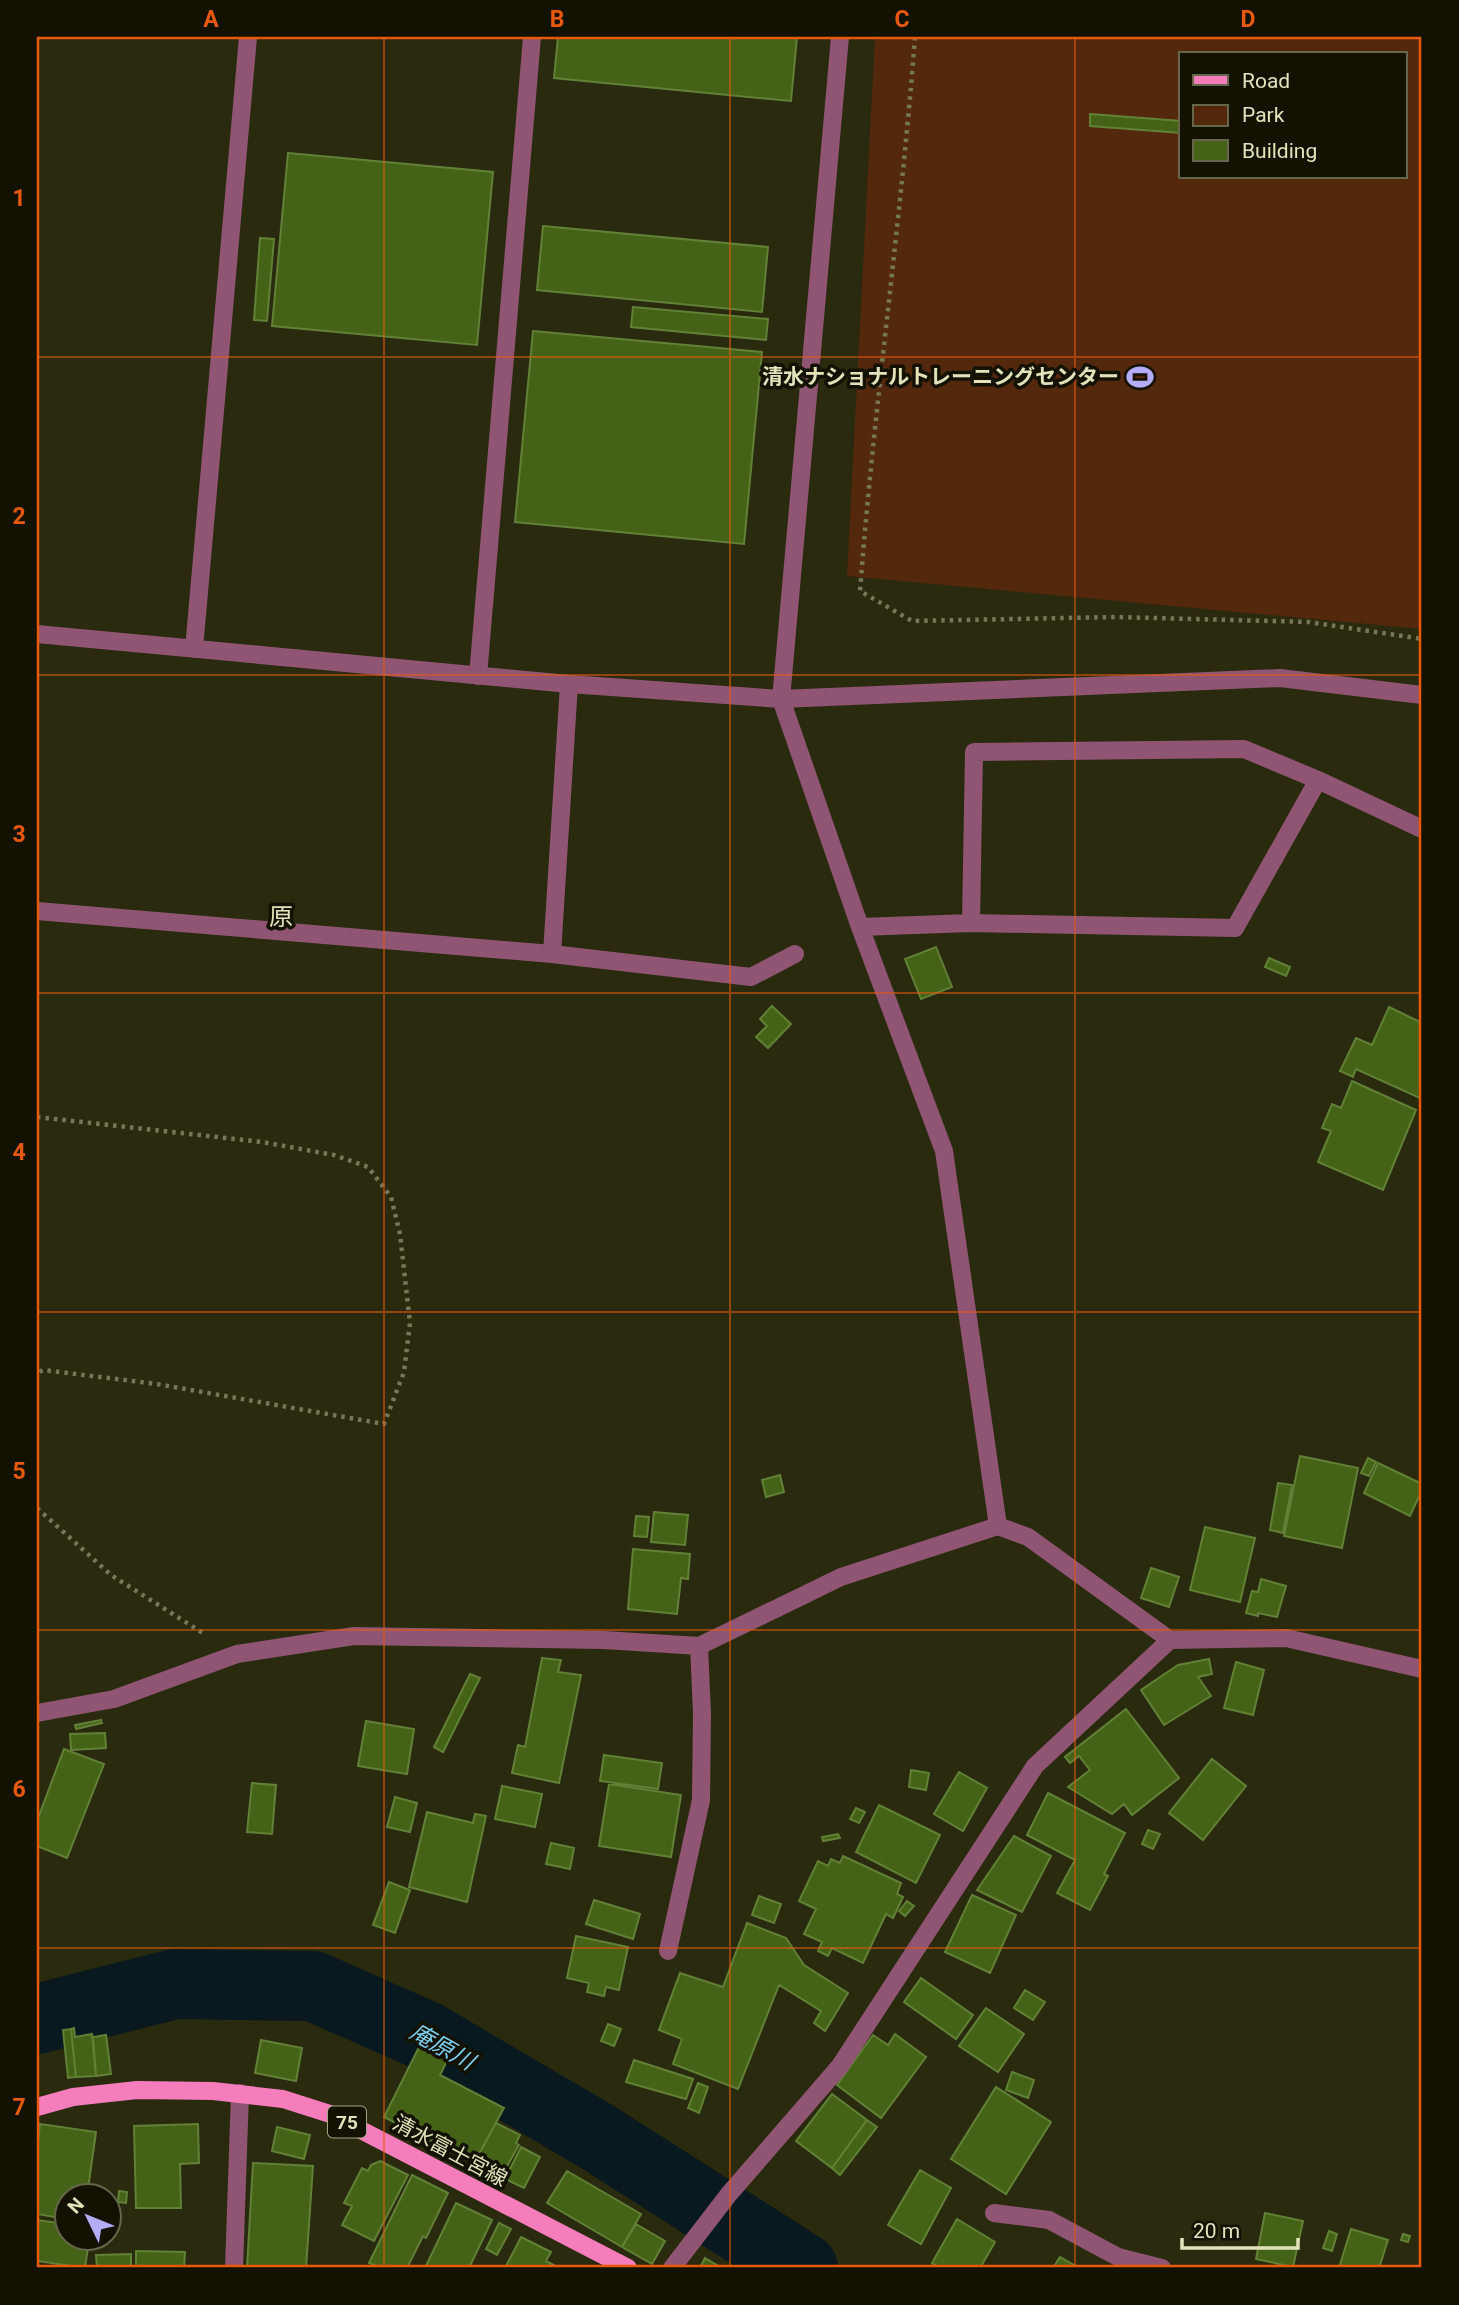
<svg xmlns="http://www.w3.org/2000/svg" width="1459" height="2305" font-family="Roboto,'Noto Sans JP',sans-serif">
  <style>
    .green { fill: #54280c; fill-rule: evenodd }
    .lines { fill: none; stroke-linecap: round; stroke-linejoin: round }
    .river { stroke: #091920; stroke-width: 70 }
    .building { fill: #456316; stroke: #618137; stroke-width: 2 }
    .path { stroke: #767756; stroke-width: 4.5; stroke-dasharray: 3.5 5; stroke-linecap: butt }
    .minor { stroke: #8f5572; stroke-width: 18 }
    .major { stroke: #f57dbc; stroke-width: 18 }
    .grid { fill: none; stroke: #e8590c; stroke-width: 2; stroke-opacity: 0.55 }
    .labels { text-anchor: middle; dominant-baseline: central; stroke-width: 7; stroke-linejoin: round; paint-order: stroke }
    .shield { fill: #131200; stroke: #a4a482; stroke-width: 2 }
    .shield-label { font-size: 19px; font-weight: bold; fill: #e2e3ba }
    .poi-label { font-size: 21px; font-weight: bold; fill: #e2e3ba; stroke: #131200; text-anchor: end }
    .street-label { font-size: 21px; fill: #e2e3ba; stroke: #131200 }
    .water-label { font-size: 23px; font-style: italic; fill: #7dd0f5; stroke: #131200 }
    .quarter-label { font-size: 24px; fill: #e2e3ba; stroke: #131200 }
    .neatline { fill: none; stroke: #e8590c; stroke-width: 2.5 }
    .grid-label { font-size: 23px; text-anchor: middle; font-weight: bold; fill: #e8590c }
  </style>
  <rect width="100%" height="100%" fill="#2a2a0f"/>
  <path class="green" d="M875 37H1422V629L847 576ZM1181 54H1405V177H1181Z"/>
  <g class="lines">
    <path class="river" d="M37 2019 175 1984 313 1986 424 2035 599 2138 803 2268"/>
  </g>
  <path class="building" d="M558 37H797L791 101 554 78Z
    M1090 114 1181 121V133L1090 126Z
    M288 153 493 172 477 345 272 326Z
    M543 226 768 247 762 312 537 290Z
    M260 238 274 239 267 321 254 320Z
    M633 307 768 319 766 340 631 327Z
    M533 331 762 352 744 544 515 522Z
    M936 947 952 987 921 999 905 959Z
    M1269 958 1290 967 1286 976 1265 967Z
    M772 1006 791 1024 768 1048 756 1037 767 1026 760 1019Z
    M1389 1007 1422 1023V1099L1356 1069 1353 1077 1340 1071 1356 1038 1372 1045Z
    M1352 1081 1416 1110 1383 1190 1318 1162 1331 1131 1322 1128 1332 1104 1341 1108Z
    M1300 1456 1358 1468 1342 1548 1284 1536Z
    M1368 1458 1376 1462 1369 1476 1361 1473Z
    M1378 1463 1422 1484V1490L1410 1516 1364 1493Z
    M780 1475 784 1492 766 1497 762 1480Z
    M1278 1483 1292 1485 1283 1533 1270 1530Z
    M654 1512 688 1515 685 1545 651 1542Z
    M636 1516 649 1517 647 1537 634 1536Z
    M1205 1527 1255 1538 1240 1602 1190 1590Z
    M633 1549 690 1554 688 1579 681 1578 677 1614 628 1609Z
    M1151 1568 1179 1577 1169 1607 1141 1598Z
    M1261 1579 1286 1586 1277 1617 1258 1613V1616L1246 1613 1252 1591 1258 1592Z
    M542 1658 561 1660 558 1672 581 1675 559 1783 512 1773 518 1745 525 1747Z
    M1209 1659 1212 1674 1198 1677 1211 1696 1164 1725 1141 1690 1178 1665Z
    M1236 1662 1264 1670 1253 1715 1224 1708Z
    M470 1674 480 1678 443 1752 434 1747Z
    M1126 1709 1179 1778 1132 1815 1124 1804 1112 1814 1068 1787 1090 1770 1079 1756 1070 1763 1065 1757Z
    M101 1720 102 1723 76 1729 75 1725Z
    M366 1721 414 1729 407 1774 358 1766Z
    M105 1733 106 1748 71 1750 70 1734Z
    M64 1749 104 1764 67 1858 37 1846V1821Z
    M604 1755 662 1763 658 1789 600 1781Z
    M1212 1759 1246 1786 1203 1840 1169 1813Z
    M911 1770 929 1773 926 1790 909 1787Z
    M959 1772 987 1788 963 1831 934 1814Z
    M252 1783 276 1785 272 1834 247 1832Z
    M609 1784 681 1795 671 1857 599 1846Z
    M502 1786 542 1794 535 1827 495 1819Z
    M1048 1793 1125 1833 1104 1874 1108 1876 1090 1910 1057 1893 1075 1860 1027 1835Z
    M395 1797 417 1803 410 1832 387 1827Z
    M879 1805 940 1835 916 1883 856 1852Z
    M856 1808 865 1812 859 1823 850 1819Z
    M427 1812 473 1823 475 1814 486 1816 467 1902 409 1887Z
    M1148 1830 1160 1834 1153 1849 1142 1844Z
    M838 1834 840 1838 823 1841 822 1837Z
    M1014 1836 1051 1856 1022 1912 977 1890Z
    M551 1843 574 1848 570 1869 546 1864Z
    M843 1856 901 1883 897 1894 903 1897 893 1918 886 1914 863 1963 832 1948 828 1956 818 1951 822 1942 804 1934 816 1909 799 1901 818 1861 828 1866 831 1859 840 1863Z
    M389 1882 410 1890 395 1933 373 1925Z
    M972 1895 1016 1915 990 1973 945 1952Z
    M759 1896 781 1904 774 1923 752 1915Z
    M594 1900 640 1914 633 1939 586 1924Z
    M907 1901 914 1906 905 1916 899 1911Z
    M747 1923 786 1938 804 1965 848 1993 825 2031 814 2023 821 2011 779 1985 738 2089 673 2064 682 2039 659 2030 680 1973 723 1987Z
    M576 1936 628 1947 619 1990 606 1987 604 1996 587 1992 589 1983 567 1978Z
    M921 1978 973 2015 956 2039 904 2002Z
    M1025 1990 1045 2002 1033 2020 1014 2008Z
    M986 2008 1024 2034 998 2072 959 2046Z
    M608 2024 621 2029 614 2046 601 2041Z
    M74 2028 75 2037 92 2034 96 2076 76 2077 71 2029Z
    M71 2029 76 2077 68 2078 63 2030Z
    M895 2034 926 2057 881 2118 837 2085 873 2035 888 2045Z
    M106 2035 111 2074 96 2076 93 2037Z
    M261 2040 302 2048 296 2081 255 2073Z
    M421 2043 449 2057 440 2075 504 2108 474 2163 384 2117Z
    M634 2060 693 2079 686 2099 626 2082Z
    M1012 2072 1034 2080 1028 2098 1006 2090Z
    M698 2083 708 2087 699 2113 688 2108Z
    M996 2087 1051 2122 1006 2194 951 2159Z
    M832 2094 867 2120 832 2168 796 2141Z
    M867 2120 877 2127 840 2175 832 2168Z
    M496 2123 520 2135 516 2143 519 2145 501 2177 474 2163Z
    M40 2124 96 2132 87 2196H66V2219L37 2214V2150Z
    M198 2124 199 2163 180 2164 181 2208H136L134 2126Z
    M277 2127 310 2135 304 2159 272 2151Z
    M521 2147 540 2157 524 2188 505 2179Z
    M380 2161 408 2175 374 2241 342 2225 352 2206 344 2203 362 2168 368 2171 371 2165Z
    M253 2163 313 2166 306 2268H247Z
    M920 2170 951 2188 921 2244 888 2225Z
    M567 2171 641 2214 622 2247 547 2203Z
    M412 2175 448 2193 426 2238 423 2236 407 2268H381L369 2263Z
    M119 2191 127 2192 126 2203 118 2202Z
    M456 2203 492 2220 469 2268H425Z
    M1265 2213 1303 2221 1293 2267 1256 2259Z
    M957 2219 995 2242 980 2268H941L932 2263Z
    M37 2220 66 2224V2238H95L94 2241 89 2240 85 2268 37 2261Z
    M499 2223 511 2229 497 2255 486 2249Z
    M636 2224 665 2241 652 2264 622 2247Z
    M1351 2229 1388 2240 1379 2268H1339Z
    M1329 2231 1337 2234 1332 2251 1323 2248Z
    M1403 2234 1410 2236 1408 2242 1401 2240Z
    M521 2237 551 2252 546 2261 559 2268H505Z
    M136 2251 185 2252 184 2268H136Z
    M131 2254V2268H97L96 2255Z
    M1060 2257 1079 2268H1053Z
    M705 2258 722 2268H700Z"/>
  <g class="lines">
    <path class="path" d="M915 37C901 222 874 406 860 591L912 621 1115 617 1309 622 1422 639
      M37 1117 262 1142 334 1155 368 1167 391 1197 400 1234 410 1323 404 1372 384 1424 157 1384 43 1370 37 1373
      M37 1508 111 1575 206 1635"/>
    <path class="minor" d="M840 37 781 699 860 927 944 1151 998 1526
      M37 634 569 684 781 699 1280 678 1422 695
      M194 649 248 37
      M478 676 532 37
      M37 911 552 954 751 977 795 954
      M971 923 974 752 1244 749 1318 780 1422 829
      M860 927 971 923 1235 928 1318 780
      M552 954 569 684
      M37 1713 114 1699 237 1654 354 1636 604 1640 699 1646 841 1577 998 1526 1028 1537 1170 1640 1286 1638 1422 1669
      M668 1951 701 1800 702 1713 699 1646
      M994 2213 1049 2220 1118 2257 1162 2268
      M234 2268 240 2093
      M672 2268 729 2194 840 2066 1035 1766 1170 1640"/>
    <path class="major" d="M37 2107 73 2097 137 2090 213 2091 283 2099 330 2114 628 2268"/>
  </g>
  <path class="grid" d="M384 37V2268M730 37V2268M1075 37V2268M37 357H1422M37 675H1422M37 993H1422M37 1312H1422M37 1630H1422M37 1948H1422"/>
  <defs>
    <g id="stadium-bare" transform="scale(2.1)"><path d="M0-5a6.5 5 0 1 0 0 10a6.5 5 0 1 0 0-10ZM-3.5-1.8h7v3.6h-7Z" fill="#b5acf8" stroke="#131200" stroke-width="2.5" paint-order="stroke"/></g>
  </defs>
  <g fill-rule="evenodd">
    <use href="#stadium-bare" x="1140" y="377"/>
  </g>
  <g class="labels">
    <rect class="shield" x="328" y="2106.5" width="38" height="31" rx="5"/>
    <g class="shield-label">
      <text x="347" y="2122">75</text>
    </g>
    <g class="poi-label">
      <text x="1119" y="377">清水ナショナルトレーニングセンター</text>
    </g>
    <g class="street-label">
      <text transform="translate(450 2151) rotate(28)">清水富士宮線</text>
    </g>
    <g class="water-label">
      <text transform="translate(442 2047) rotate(29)">庵原川</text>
    </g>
    <g class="quarter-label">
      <text x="281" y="917">原</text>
    </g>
  </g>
  <rect width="1459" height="2305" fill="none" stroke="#131200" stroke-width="77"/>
  <rect x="1179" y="52" width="228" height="126" fill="#131200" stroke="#66664a" stroke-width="2"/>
  <rect x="1193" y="75" width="35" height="10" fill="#f57dbc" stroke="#66664a" stroke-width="2"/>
  <text x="1242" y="88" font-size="21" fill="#e2e3ba">Road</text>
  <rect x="1193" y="105" width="35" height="21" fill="#54280c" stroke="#66664a" stroke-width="2"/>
  <text x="1242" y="122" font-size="21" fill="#e2e3ba">Park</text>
  <rect x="1193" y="140" width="35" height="21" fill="#456316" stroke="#66664a" stroke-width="2"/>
  <text x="1242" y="158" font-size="21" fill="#e2e3ba">Building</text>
  <g transform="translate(88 2217) rotate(313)"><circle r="33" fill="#131200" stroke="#66664a" stroke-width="2"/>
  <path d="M0-5L12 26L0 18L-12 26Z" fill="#b5acf8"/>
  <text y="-10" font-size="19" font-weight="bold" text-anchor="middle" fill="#e2e3ba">N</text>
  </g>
  <path d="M1182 2238v10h116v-10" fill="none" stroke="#e2e3ba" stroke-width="3.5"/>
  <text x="1193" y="2238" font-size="21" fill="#e2e3ba" stroke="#131200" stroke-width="5" paint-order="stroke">20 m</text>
  <rect x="38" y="38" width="1382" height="2228" class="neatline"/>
  <g class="grid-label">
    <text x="211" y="27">A</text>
    <text x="557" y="27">B</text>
    <text x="902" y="27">C</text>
    <text x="1248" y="27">D</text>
    <text x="19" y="206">1</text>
    <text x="19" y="524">2</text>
    <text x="19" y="842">3</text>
    <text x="19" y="1160">4</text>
    <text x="19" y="1479">5</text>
    <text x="19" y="1797">6</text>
    <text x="19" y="2115">7</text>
  </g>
</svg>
